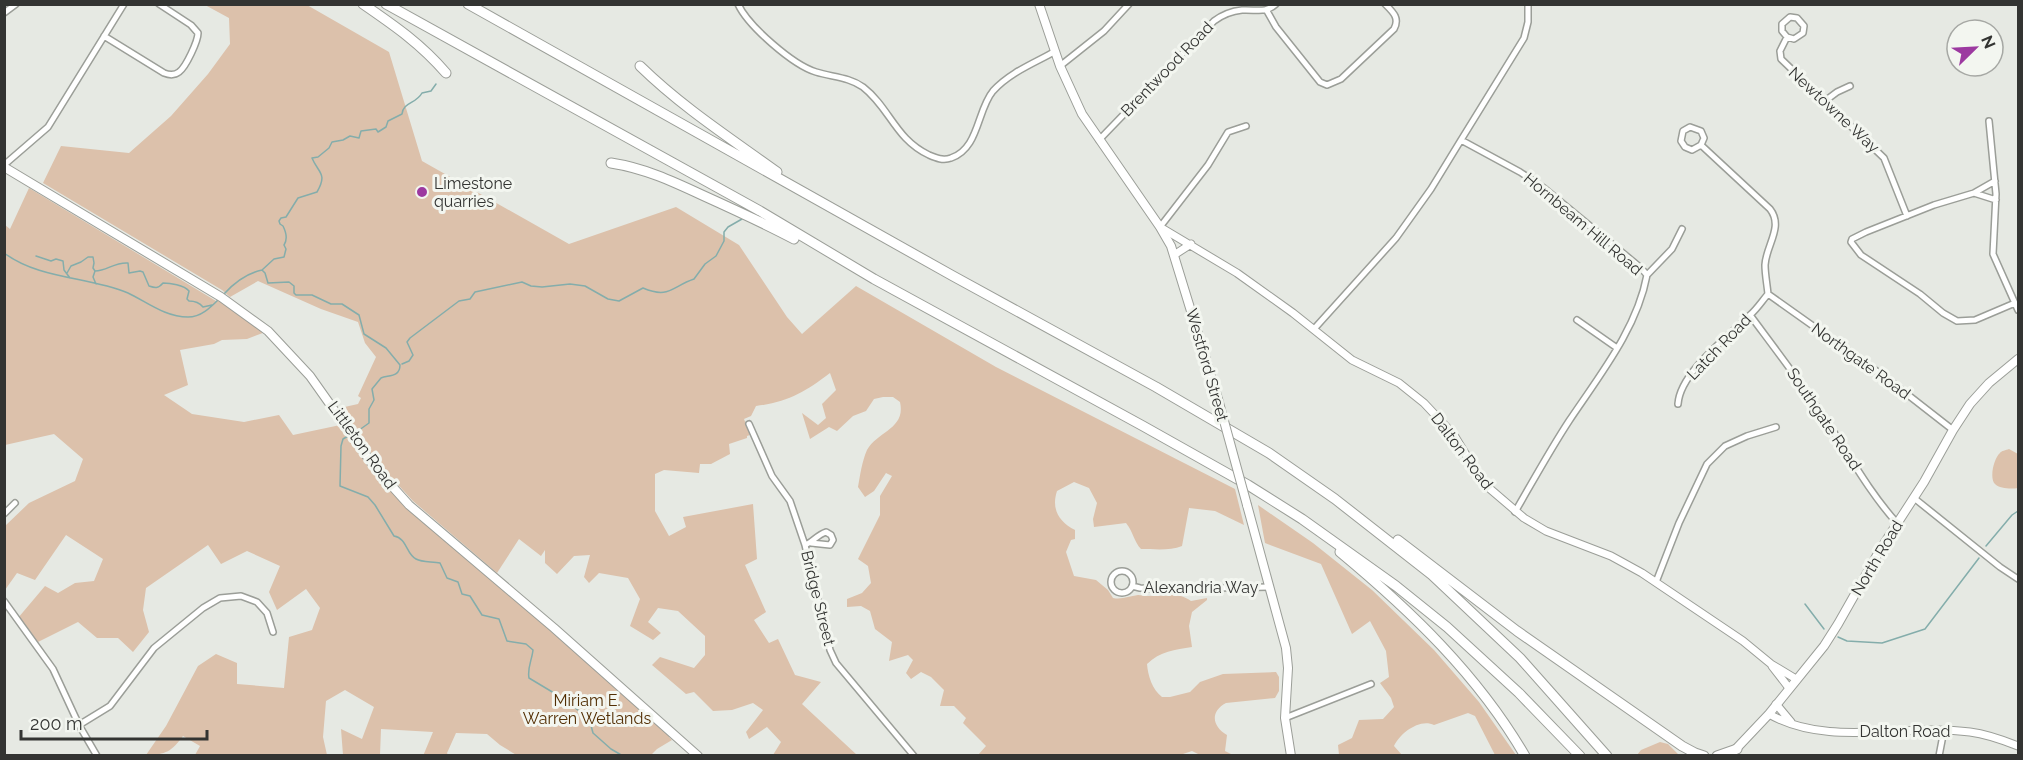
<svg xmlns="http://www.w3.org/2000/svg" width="2023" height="760" font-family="Raleway,sans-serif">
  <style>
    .green { fill: #dcc1ab }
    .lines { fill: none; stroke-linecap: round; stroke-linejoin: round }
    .stream { stroke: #84adab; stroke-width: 1.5 }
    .minor-casing { stroke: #9b9e98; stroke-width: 8 }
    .tertiary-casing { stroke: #9b9e98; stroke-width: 9 }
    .secondary-casing { stroke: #9b9e98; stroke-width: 10 }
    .primary-casing { stroke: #9b9e98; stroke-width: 10 }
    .motorway-casing { stroke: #9b9e98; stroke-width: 11 }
    .minor { stroke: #fff; stroke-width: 5 }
    .tertiary { stroke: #fff; stroke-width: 7 }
    .secondary { stroke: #fff; stroke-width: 8 }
    .primary { stroke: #fff; stroke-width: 8 }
    .motorway { stroke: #fff; stroke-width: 9 }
    .secondary-bridge-casing { stroke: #9b9e98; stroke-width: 10; stroke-linecap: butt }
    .secondary-bridge { stroke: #fff; stroke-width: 8 }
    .poi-dot { fill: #9c39a0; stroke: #f3f6f0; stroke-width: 2 }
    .labels { text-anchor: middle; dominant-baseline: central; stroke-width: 6; stroke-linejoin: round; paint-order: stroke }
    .street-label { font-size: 16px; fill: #333432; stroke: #f3f6f0 }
    .poi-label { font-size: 16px; fill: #333432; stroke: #f3f6f0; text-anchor: start }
    .park-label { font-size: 16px; fill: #522e03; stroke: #f3f6f0 }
  </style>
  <rect width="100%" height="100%" fill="#e6e9e3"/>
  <path class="green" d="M205 5H307L389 52 422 161 569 244 676 207 739 245 787 317 802 334 856 286 996 367 1235 489 1244 525 1215 511 1189 508 1182 546C1170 551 1154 549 1141 549 1134 542 1133 531 1126 523L1094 527 1093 519 1097 503 1089 488 1074 482 1057 491C1051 509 1059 522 1075 530V539L1071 540 1066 552 1074 576 1096 580 1108 590 1113 598C1122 600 1129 596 1138 595 1140 595 1145 596 1148 596 1164 596 1177 591 1191 601L1207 598V600L1192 612 1189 626 1192 647C1175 650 1160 651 1147 664 1148 676 1152 689 1162 697H1170L1190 692 1200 682 1223 674 1276 672 1279 677V691L1275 698 1226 703C1209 712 1213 727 1227 735L1225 751 1233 755H1200L1192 751 1177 756 978 755 986 746 963 723 966 718 954 706H940L944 690 931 677 921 672 911 679 906 673 913 660 908 655 889 661 892 642 875 629 870 611 861 606 847 607V599L862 593 871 583 868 566 858 559 880 515V496L892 476 886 473 874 491 865 497 858 487C860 476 862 461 867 450 878 431 906 429 900 402L893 397H883L874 399 866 411 853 416 837 431 829 427 810 439 802 413 818 425 826 418 822 404 836 390 830 373C805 392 788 402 756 406L751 416 744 419 750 435 747 436V438L729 444 730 454 711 464H700L699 473 664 470 655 474V511L669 536 686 527 683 517 753 504 757 559 745 565 766 612 754 620 769 643 778 639 795 675 821 682 802 704 857 755H773L781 742 767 727 749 739 746 732 763 710 753 703 732 710 713 711 694 692 686 694 652 665 660 657 694 668 705 655V636L678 611 658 608 648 622 661 633 653 640 630 626 640 599 628 578 599 573 589 583 584 577 590 555 574 556 557 574 545 563V550L541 556 519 539 497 573 413 501 378 463 340 408 358 404 361 398 358 396 376 357 365 343 358 322 321 309 258 281 230 297 222 290 43 183 61 146 129 153 171 116 208 74 230 44 229 18Z
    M29 188 216 301 221 297 268 331 247 339 222 340 214 344 180 350 188 385 164 395 192 414 244 422 279 415 293 435 345 424 385 479 672 733 669 737 672 740 657 749 651 755 518 756 500 745 487 734 456 733 447 753 448 755 423 756 433 732 381 729 380 755H343L341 729 362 739 374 707 345 690 326 701 323 737 327 755H195L200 746 183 736C172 751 166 755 146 755L166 726 198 666 216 654 237 663V684L284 688 289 637 312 630 320 608 306 589 277 610 269 592 280 566 247 551 221 564 208 545 146 588 143 610 149 632 133 652 118 638H97L78 622 36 643 18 618 45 586 58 593 75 583 94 581 103 559 66 535 35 580 17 573 5 590V526L29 503 75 481 83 459 54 434 5 445V225L10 229Z
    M2009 449 2018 454V488C2012 489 2000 489 1995 484 1989 478 1994 458 2000 453 2001 451 2006 450 2009 449Z
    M1258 505 1313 543 1372 590 1434 650 1479 702 1516 755H1495L1475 716 1468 713 1434 725C1420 718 1400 733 1394 746L1402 755H1339L1338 745 1352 738 1359 720 1383 719 1394 707 1391 698 1380 683 1389 677 1386 651 1370 621 1352 634 1321 564 1265 543Z
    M1660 742 1668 744 1679 755H1637L1641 750Z"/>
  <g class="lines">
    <path class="stream" d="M4 253C41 280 87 276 128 293 147 302 165 317 188 317 201 317 210 308 219 299
      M36 256 51 261 56 259 63 261 64 270 70 278
      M262 270 274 259 284 257 286 249 284 245C288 239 286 232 283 226L280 224 279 221 281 218 286 217 298 198 317 192C328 173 318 173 312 158L318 157 329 148 332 142 343 140 350 136 359 138 361 131 376 129 378 132 386 127 388 121 402 114C403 102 416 104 422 93L431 91 436 84
      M95 271 93 277 96 284
      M67 273 71 266 81 262 88 257H93L94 263 93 268 95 271C107 271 114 262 128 263L129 273 140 271 143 272 149 286C155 288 158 289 163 283 170 283 184 285 189 291L187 299 189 301C195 301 199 302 203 307L212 305
      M224 294C234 283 248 273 262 270L265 273 268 283 289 282 294 286V293L296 295H312L331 304H342L359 315 364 334 386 348 400 365C400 377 389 375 381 378L372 389 374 400 369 409V423L355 433
      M402 364 409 361 413 355 407 342 410 338 459 301 470 299 475 292 522 282 531 286 542 287 570 284 585 286 608 299 619 301 643 288C669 299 671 287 694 279L705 264 716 256 724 241V232L728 227 742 219
      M348 436 343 439 341 446 340 486 368 497 375 505 394 536C407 538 406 554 416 559 423 563 433 561 440 563L447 578 458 582 462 594 470 596 482 615 499 619 507 641 526 644 533 650C532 660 527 668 529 678L554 693 589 718 593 733 611 749 623 756
      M1986 546 2012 515 2018 511
      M1805 604 1824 629
      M1838 637 1847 641 1882 643 1925 629 1979 558"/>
    <g class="minor-casing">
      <path id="minor" d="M738 4C748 26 793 65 816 72 832 77 849 77 863 87 890 108 895 139 929 155 936 158 943 161 951 158 979 149 977 110 993 91 1009 73 1034 63 1054 52
        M1267 11 1276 27 1320 82 1327 85 1341 79 1394 29C1400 18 1393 12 1385 4
        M4 13 16 4
        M104 36 164 73C169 75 174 76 179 72 186 67 198 41 198 33L191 25 159 4
        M1787 37 1782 31V24L1790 17 1797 18 1804 26 1803 33 1794 39 1787 37 1780 51 1781 59 1884 158 1907 216
        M1060 66 1104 31 1129 4
        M1825 101 1837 92 1850 86
        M1989 121 1996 194 1993 254 2018 310
        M1099 140 1214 21C1222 15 1232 11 1242 10 1256 9 1265 14 1276 4
        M1461 140 1524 38 1528 22V4
        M1701 145 1692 150 1685 147 1681 141 1683 131 1690 127 1701 131 1704 138 1701 145 1770 209C1784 227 1766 245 1765 265 1765 274 1767 284 1768 294
        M4 165 48 127 124 4
        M1995 181 1974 193 1934 205 1866 232 1852 239 1851 242 1861 255 1920 294 1943 313 1957 321 1975 320 2015 303
        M1974 193 1996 200
        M1160 227 1208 165 1228 132 1246 126
        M1647 275 1672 249 1682 229
        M1768 294 1885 377 1953 430
        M1750 315C1776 350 1802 384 1826 420 1849 455 1869 492 1897 523
        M1577 320 1617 348
        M1314 329 1396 238 1431 189 1461 140 1520 172 1544 188 1641 268 1647 275C1637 329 1599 376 1569 421 1550 450 1533 481 1515 512
        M1678 404C1680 372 1728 337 1750 315 1757 309 1762 301 1768 294
        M749 424 772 476 790 501 805 545 830 650 836 663 914 756
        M1914 498 2000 567 2018 579
        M4 514 15 503
        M805 545C813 542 817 535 826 532L831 535 833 540 830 545 811 543
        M1111 582a11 11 0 1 1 22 0a11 11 0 1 1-22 0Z
        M1656 582 1679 523 1707 464 1725 446 1747 436 1776 427
        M1132 586 1140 588 1161 589 1270 587
        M4 601 53 669 79 725 97 756
        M1285 718 1371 684
        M79 725 110 706 154 648 203 608 220 598 241 596 257 602 267 613 273 632
        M1939 756 1944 730"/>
    </g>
    <g class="tertiary-casing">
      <path id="tertiary" d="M1160 227 1237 273 1293 313 1352 360 1399 383 1424 403 1454 435 1476 471 1489 488 1524 518 1546 531 1611 556 1642 573 1743 641 1771 664 1796 679
        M1174 255 1191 244
        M1772 666 1789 688
        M1776 704 1791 722
        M1769 714C1828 748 1904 723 1970 732 1986 734 2003 740 2018 746"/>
    </g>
    <g class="secondary-casing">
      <path id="secondary" d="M1039 4 1060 66 1082 114 1160 227 1171 246 1218 399
        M1247 505 1286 648 1288 668 1285 718 1291 756
        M1734 751 1769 714 1824 646 1838 624 1880 550 1924 482 1953 430 1970 404 1989 383 2018 359"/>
    </g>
    <g class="primary-casing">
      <path id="primary" d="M4 167 221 297 268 331 310 376 373 465 409 505 554 628 698 756"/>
    </g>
    <g class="motorway-casing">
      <path id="motorway" d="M363 4C395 26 421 44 446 73
        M386 4 760 211 874 279 1143 426 1248 485 1302 519 1396 586 1447 627 1519 693 1580 756
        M468 4 953 276 1156 387 1269 453 1335 499 1432 575 1520 658 1607 756
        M640 66C682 107 730 138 777 172
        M611 163C644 168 672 181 702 195 733 209 764 223 794 239
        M1398 540 1517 631 1682 746 1695 753 1704 756
        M1340 552C1411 611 1478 675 1525 756
        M1717 756 1737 749"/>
    </g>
    <use href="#minor" class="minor"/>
    <use href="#tertiary" class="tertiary"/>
    <use href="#secondary" class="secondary"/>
    <use href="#primary" class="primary"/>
    <use href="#motorway" class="motorway"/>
    <g class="secondary-bridge-casing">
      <path id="secondary-bridge" d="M1218 399 1247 505"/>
    </g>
    <use href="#secondary-bridge" class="secondary-bridge"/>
  </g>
  <circle class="poi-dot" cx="422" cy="192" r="6"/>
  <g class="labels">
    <g class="street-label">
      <text transform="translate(1167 69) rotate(-46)">Brentwood Road</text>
      <text transform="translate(1834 110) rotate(43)">Newtowne Way</text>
      <text transform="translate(1583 224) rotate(40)">Hornbeam Hill Road</text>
      <text transform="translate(1719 347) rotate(-46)">Latch Road</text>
      <text transform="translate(1861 361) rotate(36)">Northgate Road</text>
      <text transform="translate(1207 365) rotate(74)">Westford Street</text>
      <text transform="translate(1824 419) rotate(56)">Southgate Road</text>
      <text transform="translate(362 445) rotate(54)">Littleton Road</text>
      <text transform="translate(1462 451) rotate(53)">Dalton Road</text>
      <text transform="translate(1877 558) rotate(-59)">North Road</text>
      <text x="1201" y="587">Alexandria Way</text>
      <text transform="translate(818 598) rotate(76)">Bridge Street</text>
      <text x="1905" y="731">Dalton Road</text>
    </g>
    <g class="poi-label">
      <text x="434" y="183">Limestone<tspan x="434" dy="18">quarries</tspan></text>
    </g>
    <g class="park-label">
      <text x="587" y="700">Miriam E.<tspan x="587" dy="18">Warren Wetlands</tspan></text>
    </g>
  </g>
  <rect width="2023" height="760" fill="none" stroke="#333432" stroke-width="12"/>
  <g transform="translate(1975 48) rotate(66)"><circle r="28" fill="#f3f6f0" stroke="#a6a8a4" stroke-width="1.5"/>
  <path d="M0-4.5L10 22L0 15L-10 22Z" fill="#9c39a0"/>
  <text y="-9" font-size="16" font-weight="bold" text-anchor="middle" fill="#333432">N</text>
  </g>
  <path d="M21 730v9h186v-9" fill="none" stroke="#333432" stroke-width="3"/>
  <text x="30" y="730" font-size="18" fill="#333432" stroke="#f3f6f0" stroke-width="4.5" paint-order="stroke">200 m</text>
</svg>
